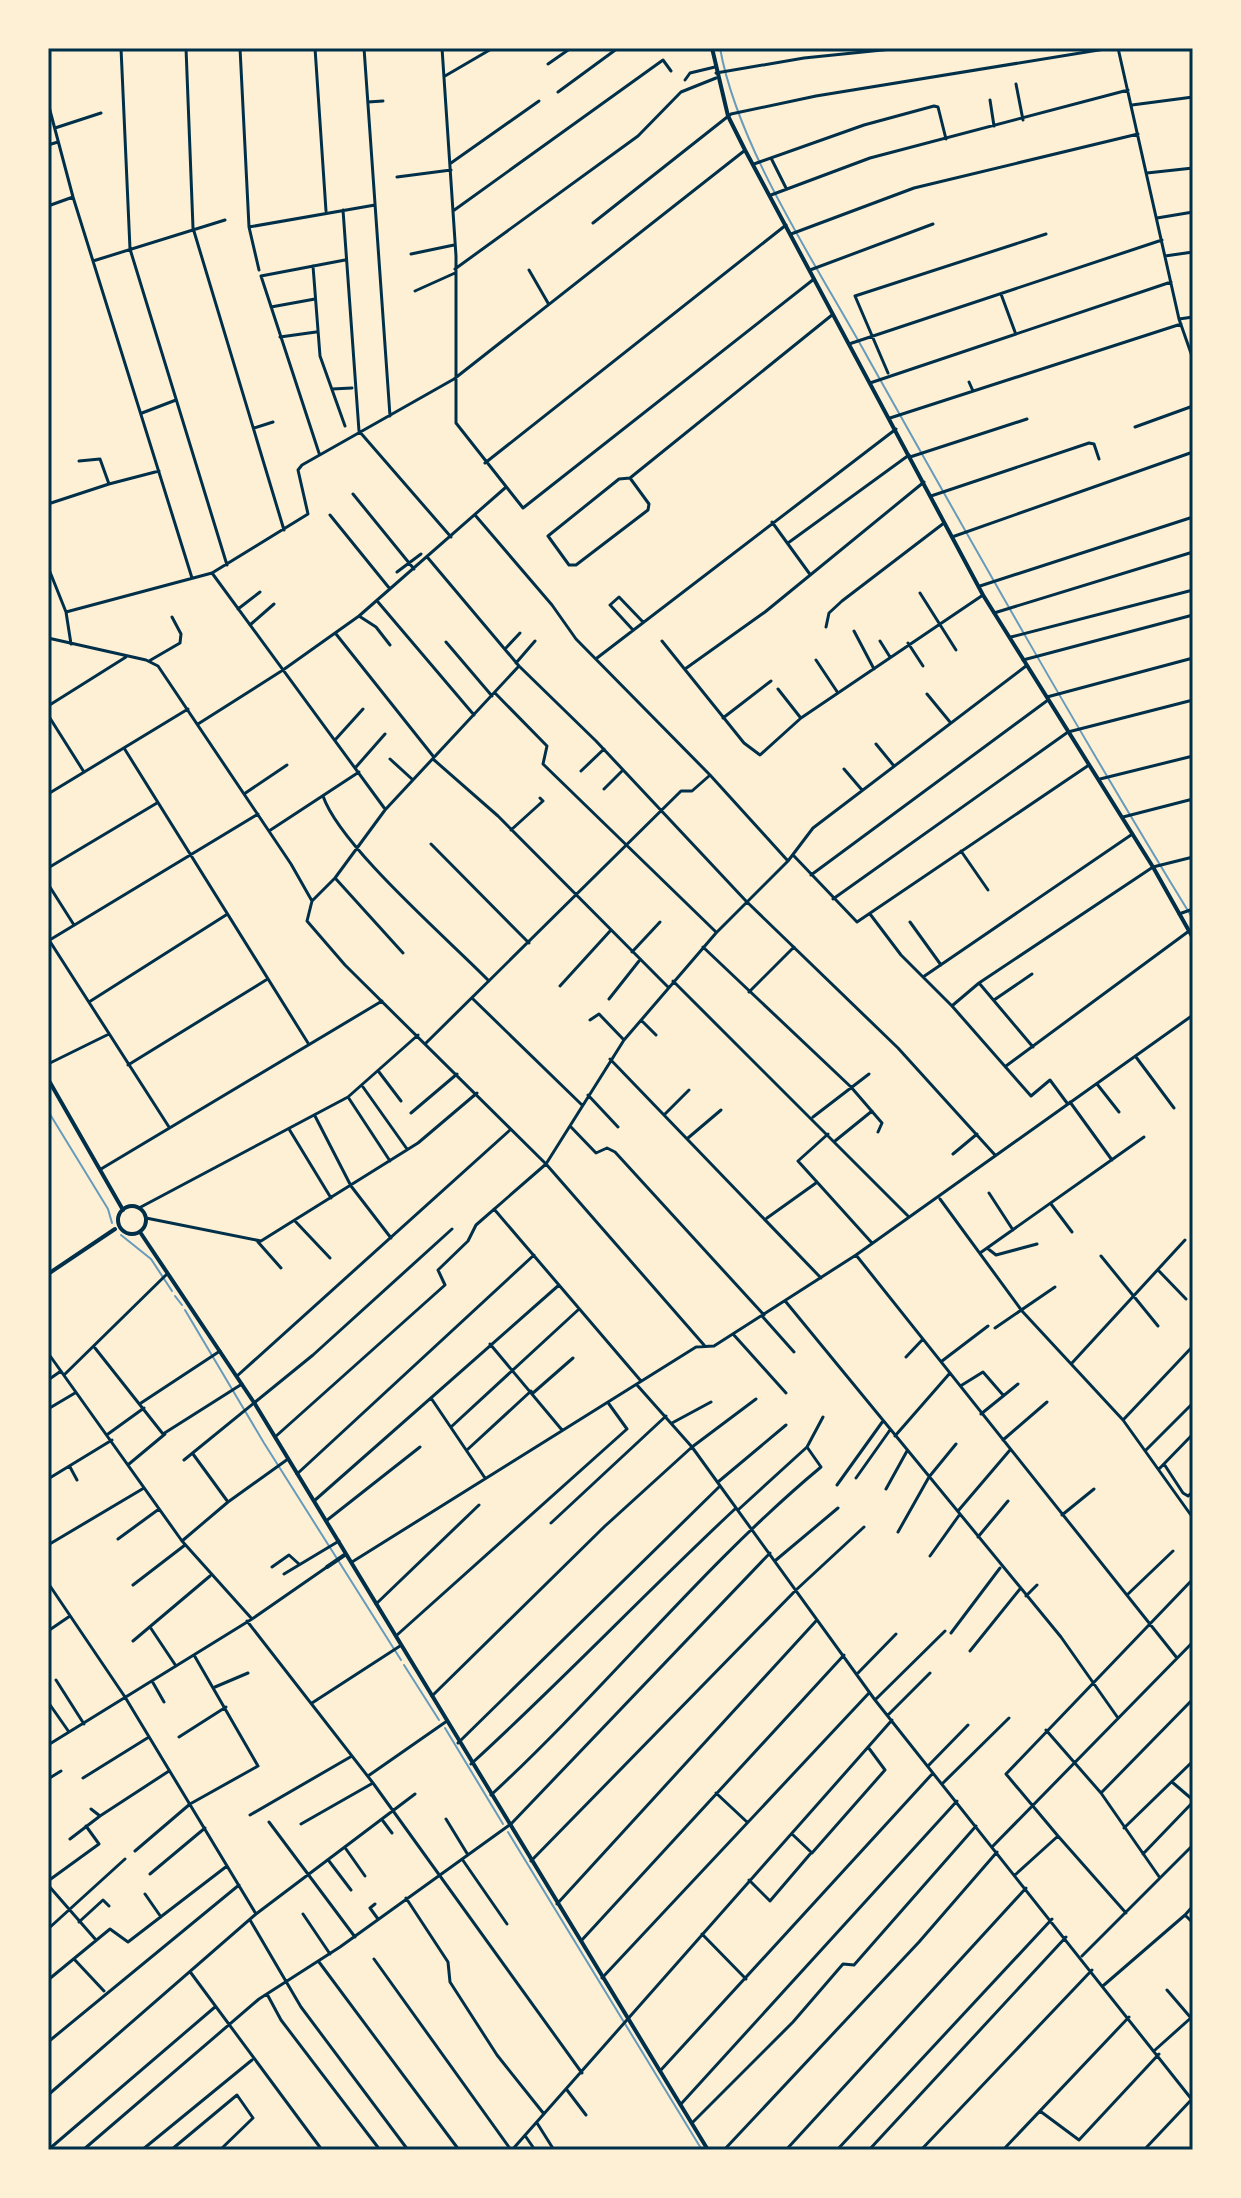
<svg xmlns="http://www.w3.org/2000/svg" width="1241" height="2198" font-family="'Work Sans',sans-serif">
  <style>
    .lines { fill: none; stroke-linecap: round; stroke-linejoin: round }
    .stream { stroke: #669bbc; stroke-width: 2 }
    .minor { stroke: #003049; stroke-width: 3 }
    .tertiary { stroke: #003049; stroke-width: 4 }
    .neatline { fill: none; stroke: #003049; stroke-width: 3 }
  </style>
  <rect width="100%" height="100%" fill="#fdf0d5"/>
  <g class="lines">
    <path class="stream" d="M720 48C738 149 818 267 868 358 974 547 1080 735 1193 919
      M48 1111 108 1209 112 1223
      M121 1235 151 1259 172 1291
      M175 1296 182 1305
      M185 1310 264 1443 401 1660
      M404 1665 439 1720
      M445 1728 503 1824
      M508 1832 702 2150"/>
    <path class="minor" d="M121 48 130 249 227 565
      M186 48 193 228 284 530
      M240 48 249 227 259 270
      M315 48 326 211
      M364 48 390 416
      M442 48 456 256V423L523 508 814 279
      M1118 48 1179 319 1193 359
      M548 64 571 48
      M716 73 804 58 902 48
      M445 76 493 48
      M685 80 690 73 715 67
      M1016 84 1023 120
      M558 92 618 48
      M990 100 994 126
      M368 102 383 101
      M48 103 73 197 192 578
      M1132 105 1193 97
      M55 128 101 113
      M48 145 58 142
      M771 158 786 188
      M451 163 539 101
      M754 164 864 125 934 106 938 107 946 139
      M1147 173 1193 168
      M397 177 451 170
      M771 195 870 158 1128 90
      M48 206 73 197
      M343 210 359 431 451 537
      M453 211 663 60 671 71
      M1157 218 1193 212
      M593 223 731 114 816 96 1111 48
      M249 227 375 205
      M791 234 914 188 1138 134
      M411 254 454 245
      M1165 256 1193 252
      M93 261 225 220
      M313 266 320 356 345 426
      M455 269 638 136 681 92 716 78
      M529 270 548 303
      M810 270 933 224
      M415 291 455 273
      M1001 294 1015 332
      M271 307 315 299
      M1179 319 1193 317
      M280 337 316 332
      M849 344 1162 240
      M888 373 855 296 1046 234
      M969 382 973 391
      M870 383 1171 282
      M332 389 352 388
      M142 413 176 400
      M890 418 1181 324
      M1135 427 1193 406
      M254 428 273 422
      M319 453 261 276 345 260
      M910 457 1027 419
      M79 461 100 459 109 484 159 471
      M485 463 786 225
      M630 478 649 504 648 510 576 565H569L548 536 619 479 630 478 832 315
      M353 494 414 569
      M931 496 1089 443 1094 444 1099 459
      M48 504 109 484
      M330 515 390 589
      M475 515 552 605 576 639 710 775 788 861
      M772 522 809 573
      M952 537 1193 452
      M788 543 909 455
      M428 558 519 666 596 741 746 901 898 1048 995 1155
      M48 567 66 612 71 644
      M397 572 421 554
      M212 573 385 809
      M980 586 1193 517
      M920 593 956 650
      M378 602 474 715
      M238 609 260 592
      M66 612 212 573 308 514 298 470 302 465 454 379 744 151
      M994 613 1193 552
      M359 616 376 627 390 645
      M250 625 274 604
      M826 627 829 613 842 601 944 523
      M633 630 610 605 619 597 643 622
      M854 631 874 669
      M336 634 433 756
      M1011 637 1193 590
      M48 638 146 660 158 666 291 864 312 901
      M662 641 744 743 760 755 801 718 983 595
      M880 641 890 657
      M446 642 492 696
      M908 643 923 666
      M505 649 520 633
      M597 658 896 429
      M816 660 838 693
      M1023 660 1193 615
      M149 661 180 643 181 634 172 617
      M516 663 535 641
      M519 666 385 810 335 878 312 901 307 921 345 965 546 1164 704 1345
      M685 669 765 612 924 482
      M778 689 800 717
      M495 693 547 746 543 764 716 932
      M927 694 950 722
      M1047 697 1193 658
      M48 706 126 657
      M48 715 84 772
      M723 718 771 681
      M198 724 283 670 359 616 505 488
      M335 740 363 709
      M876 744 894 766
      M124 748 308 1043
      M390 759 413 780
      M433 759 498 816 668 987
      M356 767 385 734
      M844 769 862 790
      M581 771 604 749
      M1100 779 1193 756
      M604 789 623 770
      M48 794 188 709
      M244 794 287 765
      M323 796C340 846 448 939 489 981
      M1123 817 1193 799
      M511 830 543 801 540 798
      M269 831 359 772
      M431 844 529 943
      M961 851 988 890
      M794 856 857 922 1089 765
      M48 868 157 803
      M811 875 1048 700
      M336 879 403 953
      M48 884 74 925
      M833 899 1068 732 1193 700
      M870 914 901 955 952 1006 1031 1096 1050 1080 1067 1103
      M1179 914 1193 909
      M910 922 941 965
      M49 940 169 1127
      M48 941 258 814
      M703 947 851 1087 882 1123 878 1132
      M632 952 660 922
      M923 977 1131 835
      M673 981 908 1216
      M979 983 1033 1047
      M560 986 611 930
      M749 992 794 947
      M473 999 582 1105
      M609 999 639 961
      M994 1000 1032 974
      M89 1002 226 915
      M953 1005 979 983 1153 867 1193 857
      M590 1020 599 1014 624 1040
      M641 1020 656 1035
      M426 1043 681 791H692L709 776
      M1136 1057 1174 1108
      M610 1059 821 1278
      M48 1064 109 1034
      M128 1065 266 980
      M1006 1066 1189 931
      M379 1072 401 1101
      M1097 1084 1119 1112
      M363 1087 407 1149
      M588 1095 618 1127
      M348 1097 390 1161
      M1070 1102 1112 1160
      M411 1113 457 1074
      M665 1114 689 1090
      M315 1116 351 1186 391 1238
      M813 1117 869 1074
      M570 1126 596 1153 607 1148 615 1152 764 1315
      M289 1129 331 1198
      M828 1134 798 1161 872 1243
      M688 1138 721 1110
      M835 1141 872 1111
      M953 1154 977 1134
      M101 1169 382 1001
      M989 1193 1013 1230
      M940 1199 1022 1311 1123 1420 1193 1518
      M1051 1204 1072 1232
      M139 1208 348 1097 418 1035
      M494 1209 641 1381
      M146 1218 261 1241 418 1143 477 1093
      M767 1218 816 1183
      M295 1221 330 1258
      M258 1242 281 1268
      M987 1248 996 1255 1037 1244
      M980 1253 1144 1137
      M856 1255 1177 1658
      M1101 1256 1158 1326
      M1158 1270 1186 1299
      M786 1302 1061 1637 1118 1718
      M762 1316 794 1352
      M995 1328 1055 1287
      M733 1334 786 1393
      M490 1344 562 1430
      M95 1348 163 1434 242 1384
      M48 1353 182 1541 252 1619
      M906 1357 923 1339
      M942 1361 988 1326
      M1072 1363 1185 1240
      M64 1375 167 1274
      M237 1376 510 1130
      M48 1380 61 1371
      M637 1385 692 1447 875 1700 1193 2101
      M962 1385 983 1372 1003 1395
      M533 1393 573 1358
      M431 1398 485 1478
      M141 1403 220 1351
      M48 1409 75 1393
      M981 1414 1018 1384
      M1124 1419 1193 1346
      M672 1423 711 1402
      M451 1427 578 1310
      M108 1434 144 1408
      M895 1436 950 1373
      M275 1437 445 1285 438 1270 468 1241 476 1225 546 1164 624 1040 716 933 788 861 813 828 1026 666
      M1003 1440 1047 1402
      M467 1450 531 1391
      M1146 1450 1192 1404
      M193 1454 228 1502
      M184 1460 313 1355 452 1229
      M129 1464 165 1434
      M1164 1464 1183 1493 1188 1496 1193 1492
      M70 1467 77 1480
      M1159 1469 1193 1434
      M297 1474 534 1255
      M856 1478 890 1430
      M48 1479 112 1440
      M718 1482 786 1425
      M837 1485 883 1421
      M886 1489 907 1451
      M314 1501 559 1285
      M738 1510 807 1447 823 1417
      M958 1511 1010 1450
      M1062 1515 1094 1489
      M326 1521 420 1447
      M551 1523 666 1416
      M898 1532 929 1477 956 1444
      M978 1537 1008 1501
      M118 1539 159 1509
      M182 1541 228 1502 288 1459
      M48 1545 144 1488
      M930 1556 960 1514
      M776 1560 838 1508
      M352 1562 696 1347 714 1346 856 1255 1193 1015
      M272 1567 289 1555 299 1564
      M284 1574 339 1541
      M48 1583 125 1697 256 1914 48 2095
      M133 1585 185 1545
      M1127 1595 1173 1551
      M1026 1596 1037 1585
      M376 1604 479 1505
      M247 1621 373 1783 582 2073
      M150 1627 176 1666
      M48 1631 70 1616
      M951 1633 1000 1568
      M397 1635 627 1429 609 1404
      M133 1641 210 1576
      M970 1651 1020 1589
      M857 1674 896 1634
      M56 1680 84 1724
      M152 1681 164 1702
      M215 1687 248 1673
      M432 1696 605 1526 692 1447 756 1399
      M875 1700 945 1631
      M48 1702 69 1732
      M312 1703 400 1646
      M888 1715 930 1673
      M1046 1730 1101 1793 1160 1878
      M179 1737 226 1707
      M458 1743 720 1486
      M48 1745 252 1619 327 1567
      M471 1764C562 1681 646 1592 736 1508
      M928 1766 968 1725
      M368 1776 447 1721
      M83 1778 149 1737
      M48 1779 61 1771
      M1172 1782 1193 1800
      M943 1783 1009 1718
      M716 1793 747 1822
      M1101 1793 1193 1699
      M491 1795C605 1690 702 1566 821 1467L807 1447
      M91 1809 100 1816 169 1771
      M250 1815 352 1756
      M446 1819 468 1855
      M383 1821 392 1833
      M269 1822 355 1937
      M301 1824 373 1783
      M1124 1828 1193 1761
      M792 1834 812 1853 885 1770 868 1747
      M1058 1836 1006 1774 1193 1579
      M70 1839 100 1816
      M992 1847 1193 1642
      M346 1849 365 1876
      M135 1851 190 1804 258 1766 194 1655
      M1143 1854 1193 1802
      M462 1859 507 1924
      M329 1861 351 1890
      M531 1861 796 1590 864 1527
      M150 1874 205 1828
      M1015 1875 1058 1836 1126 1913
      M749 1880 770 1901 811 1853
      M48 1881 99 1844 86 1826
      M48 1885 96 1940
      M145 1894 161 1917
      M406 1898 448 1962 450 1982 497 2055 544 2114
      M375 1904 370 1908 378 1919
      M557 1904 816 1621
      M1193 1906 1185 1915 1193 1923
      M256 1914 415 1794
      M303 1914 330 1954
      M250 1920 301 2007 408 2150
      M79 1922 103 1900 109 1906
      M48 1929 125 1859
      M702 1934 746 1979
      M581 1941 844 1655
      M1082 1956 1193 1845
      M74 1959 104 1991
      M374 1959 511 2150
      M319 1962 459 2150
      M191 1973 322 2150
      M602 1978 869 1693
      M48 1980 110 1929 128 1942 227 1866
      M1104 1985 1185 1915
      M1167 1990 1191 2018
      M267 1994 281 2020 380 2150
      M48 2042 239 1885
      M1155 2050 1193 2016
      M660 2071 933 1773
      M567 2090 586 2115
      M681 2104 957 1801
      M1040 2111 1079 2140 1159 2054
      M537 2123 554 2150
      M692 2123 793 2022 843 1964 854 1965 976 1826
      M526 2137 535 2150
      M48 2150 215 2007
      M83 2150 259 1999 340 1947 511 1824 770 1553
      M142 2150 252 2060
      M171 2150 237 2095 253 2118 220 2150
      M512 2150 892 1720
      M724 2150 919 1942 997 1852
      M786 2150 1026 1888
      M837 2150 1052 1919
      M869 2150 1066 1937
      M921 2150 1092 1970
      M1003 2150 1129 2017
      M1144 2150 1193 2098"/>
    <path class="tertiary" d="M712 48 728 116 745 150 983 595 1153 867 1193 938
      M48 1079 123 1210
      M118 1220a14 14 0 1 1 28 0a14 14 0 1 1-28 0Z
      M140 1232 255 1404 708 2150
      M48 1274 115 1229
      M327 1567 346 1554"/>
  </g>
  <rect width="1241" height="2198" fill="none" stroke="#fdf0d5" stroke-width="100"/>
  <rect x="50" y="50" width="1141" height="2098" class="neatline"/>
</svg>
